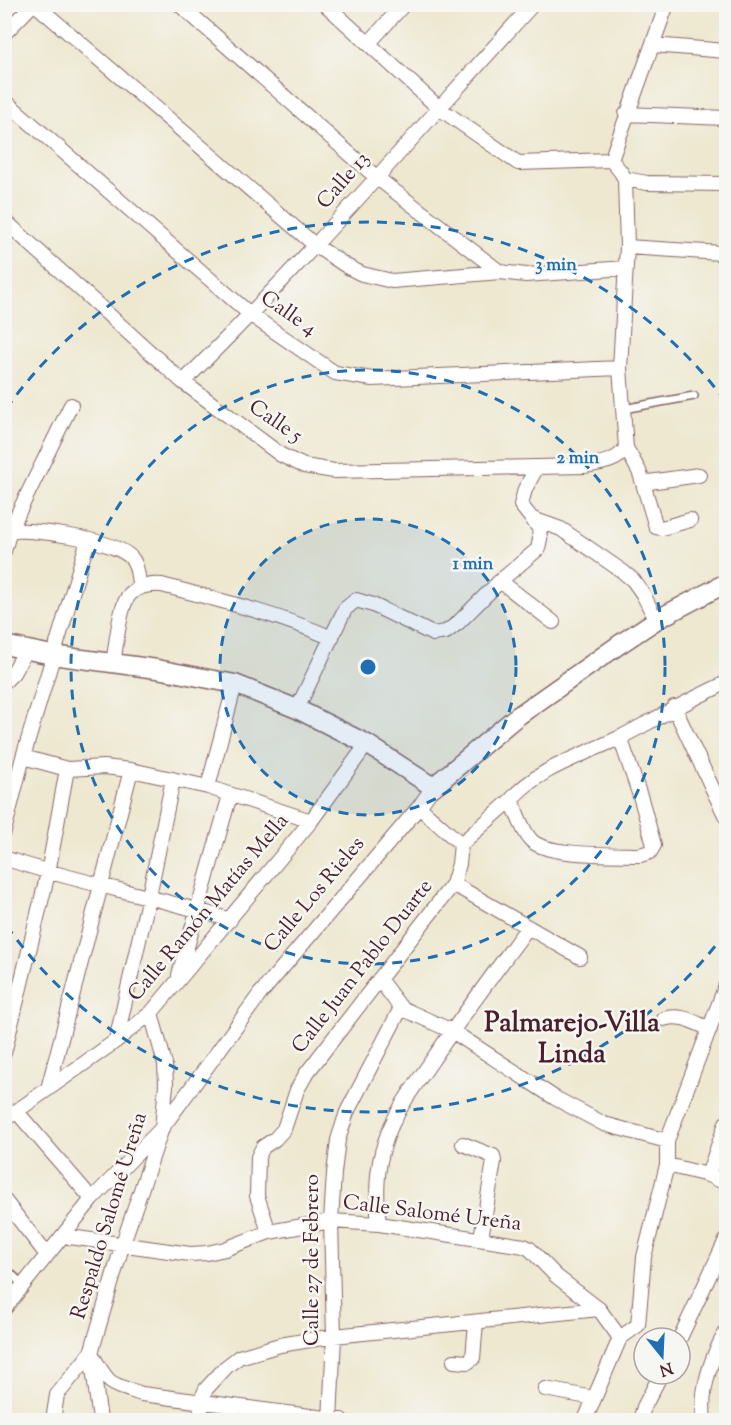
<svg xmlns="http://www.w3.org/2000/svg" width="731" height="1425" font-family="'Sorts Mill Goudy',serif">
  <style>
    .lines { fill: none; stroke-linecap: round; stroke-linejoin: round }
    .service-casing { stroke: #836565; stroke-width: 10 }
    .minor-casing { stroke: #836565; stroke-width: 16 }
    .tertiary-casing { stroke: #836565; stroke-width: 21 }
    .service { stroke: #fff; stroke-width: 7 }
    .minor { stroke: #fff; stroke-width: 14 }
    .tertiary { stroke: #fff; stroke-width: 18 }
    .ring { fill: none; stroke: #1f6fb2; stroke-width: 3; stroke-dasharray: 10 8 }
    .labels { text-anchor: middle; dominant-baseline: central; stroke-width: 5; stroke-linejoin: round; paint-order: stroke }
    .street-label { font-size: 21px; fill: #4a1f2b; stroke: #f6f6f2 }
    .district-label { font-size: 27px; font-weight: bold; fill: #4a1f2b; stroke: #f6f6f2 }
    .centre { fill: #1f6fb2; stroke: #f6f6f2; stroke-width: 3 }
    .ring-label { font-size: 18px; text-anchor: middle; font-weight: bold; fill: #1f6fb2; stroke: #f6f6f2; stroke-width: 5; stroke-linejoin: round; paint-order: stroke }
  </style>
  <rect width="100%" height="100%" fill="#f6f6f2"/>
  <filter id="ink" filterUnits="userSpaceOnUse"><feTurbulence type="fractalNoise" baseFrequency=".0167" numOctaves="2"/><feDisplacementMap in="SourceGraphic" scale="12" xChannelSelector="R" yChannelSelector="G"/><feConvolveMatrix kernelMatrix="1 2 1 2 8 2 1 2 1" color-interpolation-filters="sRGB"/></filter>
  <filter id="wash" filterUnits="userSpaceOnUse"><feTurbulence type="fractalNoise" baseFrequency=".008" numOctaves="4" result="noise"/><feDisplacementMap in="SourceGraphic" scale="24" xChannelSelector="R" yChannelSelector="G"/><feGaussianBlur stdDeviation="1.35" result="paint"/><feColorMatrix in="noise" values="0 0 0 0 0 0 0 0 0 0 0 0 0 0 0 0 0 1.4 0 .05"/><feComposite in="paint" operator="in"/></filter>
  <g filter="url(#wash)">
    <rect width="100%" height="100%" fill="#eee8d0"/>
  </g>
  <g filter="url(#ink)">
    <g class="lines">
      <g class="service-casing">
        <path id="service" d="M623 409 694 396
          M4 1267 23 1285"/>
      </g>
      <g class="minor-casing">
        <path id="minor" d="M35 4 316 246 348 267 362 274 392 281 500 272 526 275 626 268
          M179 4 376 177 500 272
          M325 4 439 108 518 163 611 160
          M667 4 611 160 621 172 625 179 627 247 620 368 626 448 639 471 642 480 649 482 699 475
          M4 34 33 4
          M369 43 404 4
          M653 45 726 51
          M4 100 251 315 335 373 372 379 620 368
          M626 114 726 118
          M625 179 647 183 726 184
          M4 220 183 382 281 455 304 466 334 471 584 466C600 463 616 463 626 448
          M627 247 721 253
          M183 382C305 262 417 132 533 4
          M642 480 656 527 662 528 690 520
          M533 519 561 529 622 571 633 580 643 594 656 620
          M4 531C29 528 120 539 133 560 138 567 138 580 140 588
          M4 551 10 530 71 405
          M500 581 553 622
          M113 664C116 648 119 605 130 594 138 586 151 584 162 585 219 600 277 614 332 638
          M4 682 13 673 26 650
          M674 707 726 817
          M297 709 345 609 356 600 373 605 433 634 446 632 458 623 500 581 538 549 540 539 539 528 521 505 525 489 537 467
          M23 757 67 769 104 767 131 770 208 787 311 821
          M208 787 235 684
          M511 800C517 812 521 828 530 839 544 857 617 854 640 855L650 852 654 845 641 799 620 737
          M419 807 461 844
          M4 831 23 757 88 540
          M4 858C78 883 156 896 230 920
          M453 884 580 957
          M179 975 230 795
          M379 979 401 1008 452 1031 555 1098 604 1124 667 1141
          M664 1019C681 1013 695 1023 710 1029
          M116 1041 149 896 173 779
          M4 1053 48 873 67 769
          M48 1089 131 770
          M17 1112 92 1199
          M4 1120 113 1043 151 1013 311 821 367 744
          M463 1144 493 1156 494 1161 481 1238
          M667 1165 708 1175 726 1183
          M708 1175 726 1123
          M4 1200 47 1255
          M379 1224C376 1195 376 1169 385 1142 394 1113 414 1087 431 1062 462 1016 495 972 528 927
          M269 1232 257 1196 258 1157 263 1147 275 1139 284 1129 297 1090 306 1074 453 884 459 864 461 844 511 800C535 769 589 753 623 736 657 718 691 699 726 683
          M63 1236 190 1254 207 1253 225 1249 269 1232 331 1221 379 1224 524 1246 530 1249 556 1276 599 1309 620 1338
          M4 1309 92 1199 162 1128 260 994 419 807 433 787
          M680 1338 726 1240
          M91 1353C109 1385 107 1383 142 1394L341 1420
          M92 1361 100 1420
          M454 1361 468 1362 473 1358 476 1322
          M545 1389 594 1398
          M53 1420 57 1395 91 1353 123 1243 162 1128 166 1085 165 1064 151 1013
          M202 1420 200 1402 206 1389 226 1367 239 1357 280 1345 334 1336 599 1309
          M330 1420 334 1336 331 1221 334 1173 338 1140 347 1112 401 1008
          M585 1420 620 1338 638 1325 644 1257 667 1165V1141L726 985
          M640 1420 644 1407 661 1374
          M704 1420C700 1391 711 1357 726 1332"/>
      </g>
      <g class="tertiary-casing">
        <path id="tertiary" d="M4 645 52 655 157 669 235 684 297 709 367 744 433 787 515 718 620 644 656 620 726 583"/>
      </g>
      <use href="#service" class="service"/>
      <use href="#minor" class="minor"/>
      <use href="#tertiary" class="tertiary"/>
    </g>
  </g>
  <circle cx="368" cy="667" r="148" fill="#1f6fb2" fill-opacity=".12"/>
  <g class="ring">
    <circle cx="368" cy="667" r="148"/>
    <circle cx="368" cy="667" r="297"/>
    <path d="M726 932A445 445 0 0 1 6 925M6 409A445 445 0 0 1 726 402"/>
  </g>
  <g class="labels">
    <g class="street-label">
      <text transform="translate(344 181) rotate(-49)">Calle 13</text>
      <text transform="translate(288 314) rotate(35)">Calle 4</text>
      <text transform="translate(275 422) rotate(34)">Calle 5</text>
      <text transform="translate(315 895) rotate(-50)">Calle Los Rieles</text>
      <text transform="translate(209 908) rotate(-50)">Calle Ramón Matías Mella</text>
      <text transform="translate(363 967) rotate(-52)">Calle Juan Pablo Duarte</text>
      <text transform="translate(432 1214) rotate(7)">Calle Salomé Ureña</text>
      <text transform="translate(110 1216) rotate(-73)">Respaldo Salomé Ureña</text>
      <text transform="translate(313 1260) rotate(-90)">Calle 27 de Febrero</text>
    </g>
    <g class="district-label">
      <text x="572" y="1024">Palmarejo-Villa<tspan x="572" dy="31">Linda</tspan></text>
    </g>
  </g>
  <circle cx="368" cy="667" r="9" class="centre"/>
  <g class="ring-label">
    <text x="556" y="270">3 min</text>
    <text x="578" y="463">2 min</text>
    <text x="473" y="569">1 min</text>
  </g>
  <rect width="731" height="1425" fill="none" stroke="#f6f6f2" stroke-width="24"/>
  <g transform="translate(662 1356) rotate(162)"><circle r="28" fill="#f6f6f2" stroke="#b1a0a2" stroke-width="1.5"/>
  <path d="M0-4.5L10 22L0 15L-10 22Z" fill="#1f6fb2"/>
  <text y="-9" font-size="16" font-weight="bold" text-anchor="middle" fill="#4a1f2b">N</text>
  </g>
</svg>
